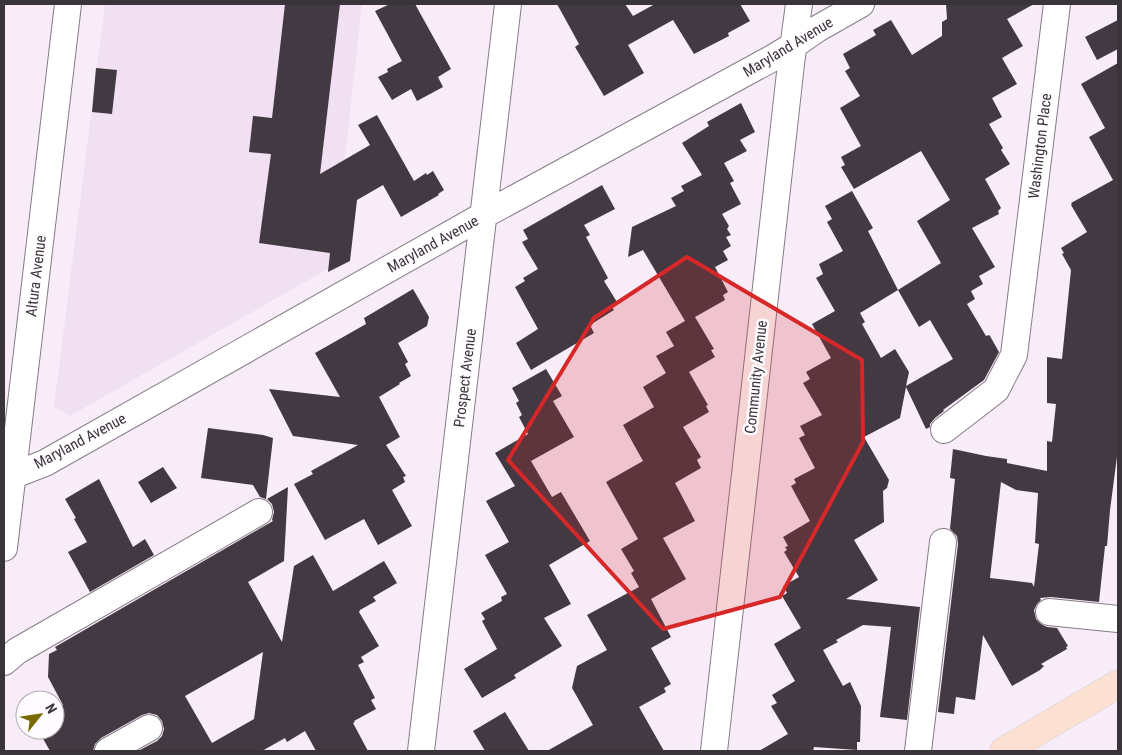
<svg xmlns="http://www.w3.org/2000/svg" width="1122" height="755" font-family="'Roboto Condensed',sans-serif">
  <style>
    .built { fill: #f1e0f2 }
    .building { fill: #423943; fill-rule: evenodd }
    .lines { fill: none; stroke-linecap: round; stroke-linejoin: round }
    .minor-casing { stroke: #867c87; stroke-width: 28 }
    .major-casing { stroke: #d3d2d3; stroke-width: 29 }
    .minor { stroke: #fff; stroke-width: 26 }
    .major { stroke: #fce0d1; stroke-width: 28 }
    .marked { fill: #d62828; fill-opacity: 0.2; stroke: #d62828; stroke-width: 4; stroke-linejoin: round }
    .labels { text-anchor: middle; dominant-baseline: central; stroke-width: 5; stroke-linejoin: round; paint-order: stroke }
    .street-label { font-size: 15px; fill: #393439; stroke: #fffcff }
  </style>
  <rect width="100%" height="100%" fill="#f7ecf8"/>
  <path class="built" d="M105 4H362L333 266 70 416 54 407Z"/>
  <path class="building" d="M285 4H340L320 174 370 145 358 125 377 115 414 181 426 173 427 175 433 171 444 190 438 194 439 195 401 217 383 185 357 200 350 261 328 272 330 253 259 243 271 154 249 152 253 116 272 118Z
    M390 4H415L451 69 438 77 443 87 417 101 411 89 392 100 378 77 388 72 387 69 402 61 375 11Z
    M557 4H625L633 16 655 4H740L750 21 728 33 729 36 694 54 673 20 628 45 644 73 604 96 575 47 579 44Z
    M946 4H1034L1007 19 1023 46 1002 58 1017 84 992 98 1002 117 989 124 1003 148 1001 150 1010 164 985 179 1001 208 998 211 999 214 972 228 995 267 979 276 983 284 971 291 975 299 967 304 986 336 989 335 990 336 999 352 984 380 943 410 944 411 935 418 930 424V427L926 429 906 387 900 418 864 437 889 480 887 488 883 491 884 522 854 540 878 580 846 599 920 607 907 720 880 717 891 627 863 625 836 640 838 642 823 650 843 686 850 682 861 706 860 742H857V750L814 747 813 751H759L788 734 771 706 777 703 772 695 795 681 774 644 801 628 782 596 787 593 783 586 799 577 784 552 787 550 785 547 788 546 783 537 810 521 791 486 796 483 794 479 815 468 799 438 805 435 800 426 822 415 803 383 810 379 806 372 831 358 812 324 835 311 816 278 823 274 819 264 843 251 827 222 832 219 825 206 852 191 873 228 868 231 898 290 941 263 917 221 950 200 921 151 854 189 841 167 845 165 841 157 861 146 840 108 860 96 845 71 850 68 843 54 876 35 873 30 891 20 912 55 942 36V22L947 19ZM898 290 919 327 930 320 953 359 906 386 909 372 895 349 881 358 862 324 865 322 860 313Z
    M1118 20V49L1097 60 1085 37Z
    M1118 63V449L1110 510 1107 546H1105L1099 602 1051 597 1040 598 1041 600 1037 604 1034 610 1036 619 1041 624 1047 627 1057 628 1068 646 1066 647 1067 649 1041 664 1044 666 1040 670 1012 686 983 635 975 700 956 697 954 714 938 712 958 544 957 536 950 529 955 479 950 478 953 449 986 456 1007 459V463L1047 471V441L1052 442 1056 404 1047 403V357L1062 359 1071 270 1062 254 1064 253 1061 248 1087 232 1071 205 1072 204 1071 203 1113 180 1089 137 1105 128 1081 84ZM1001 482 1016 490 1038 493 1035 543 1039 544 1034 587 1032 583 990 578Z
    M96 68 117 70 112 114 92 112Z
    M741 103 755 132 740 140 747 151 724 163 734 181 730 183 741 204 722 214 729 226 727 229 731 235 726 237 731 246 723 251 728 260 715 267 728 292 723 295 725 300 695 317 714 349 711 350 715 357 689 372 708 405 706 406 709 412 683 427 701 457 697 460 701 468 675 483 695 521 663 538 686 579 651 599 671 637 651 648 671 684 664 688 666 692 639 707 664 751H547L593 725 572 688 577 666 607 650 587 615 639 587 631 573 634 571 621 549 638 539 606 482 643 461 623 425 654 407 643 387 666 373 656 356 674 346 666 332 685 321 643 250 628 257 632 227 676 206 671 198 684 191 681 186 702 175 682 143 709 126 707 122Z
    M602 185 615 209 584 225 590 235 586 237 608 278 604 281 617 302 611 306 614 310 590 325 594 333 531 370 516 343 538 329 515 287 525 281 523 278 538 269 522 242 528 239 523 230Z
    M413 289 429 317 427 326 398 343 408 362 405 364 411 376 399 383 400 384 379 397 400 437 386 445 406 476 403 477 405 482 392 490 412 526 378 545 364 519 325 540 294 484 313 474 311 471 358 445 293 436 269 389 340 397 315 353 366 324 364 318Z
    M546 369 562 396 553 401 574 437 531 461 552 497 561 492 590 541 549 565 571 604 544 618 562 646 514 675 516 678 482 698 464 669 497 649 482 621 485 619 481 613 502 601 501 597 507 594 485 555 509 542 486 501 515 486 495 453 528 434 519 417 522 415 516 403 519 401 512 388Z
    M208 428 263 435 273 438 266 499 260 497 253 485 201 478Z
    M163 467 177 488 151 503 138 482Z
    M99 479 133 547 145 539 154 555 90 592 68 552 87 542 74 519 76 518 65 499Z
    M288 487 284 561 248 582 282 642 294 566 313 555 333 591 384 561 397 583 373 597 376 601 360 610 359 612 379 646 361 657 364 662 358 665 375 698 371 700 376 709 354 721 355 722 353 723 368 751H316L305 731 287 742 285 738 262 751H138L157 741 162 736 164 729 162 721 157 715 149 713 142 715 101 738 95 744 93 751H50L41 735 50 730H55V709L63 705 48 677 49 654 57 650 55 647 273 521 272 520 274 512 272 504 267 499ZM263 652 254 719 212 743 185 696Z
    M505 712 529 751H485L473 731Z"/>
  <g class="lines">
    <g class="minor-casing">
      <path id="minor" d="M944 430 996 390 1014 355 1057 4
        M4 479 45 463 484 215 771 59 794 45 817 29 861 4
        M4 548 68 4
        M1049 612 1118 619
        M4 662 17 651 259 512
        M108 751 149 728
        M421 751 508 4
        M714 751 791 64 799 4
        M918 751 943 542"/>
    </g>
    <g class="major-casing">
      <path id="major" d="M1004 751 1118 684"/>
    </g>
    <use href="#minor" class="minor"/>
    <use href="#major" class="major"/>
  </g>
  <path class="marked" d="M687 257 862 360 863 442 780 597 663 629 508 460 594 318Z"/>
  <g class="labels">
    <g class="street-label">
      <text transform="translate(788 47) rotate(-31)">Maryland Avenue</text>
      <text transform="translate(1040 146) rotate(-83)">Washington Place</text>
      <text transform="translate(433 244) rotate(-29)">Maryland Avenue</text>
      <text transform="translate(36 276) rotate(-83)">Altura Avenue</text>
      <text transform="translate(756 377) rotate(-84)">Community Avenue</text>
      <text transform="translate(465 378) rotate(-83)">Prospect Avenue</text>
      <text transform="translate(80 441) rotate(-28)">Maryland Avenue</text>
    </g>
  </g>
  <rect width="1122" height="755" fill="none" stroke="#393439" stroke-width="10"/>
  <g transform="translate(40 715) rotate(60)"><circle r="24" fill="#fffcff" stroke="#b0acb0"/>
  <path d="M0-4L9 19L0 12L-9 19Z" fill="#7a6900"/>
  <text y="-8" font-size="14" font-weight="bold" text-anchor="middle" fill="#393439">N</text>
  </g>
</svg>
